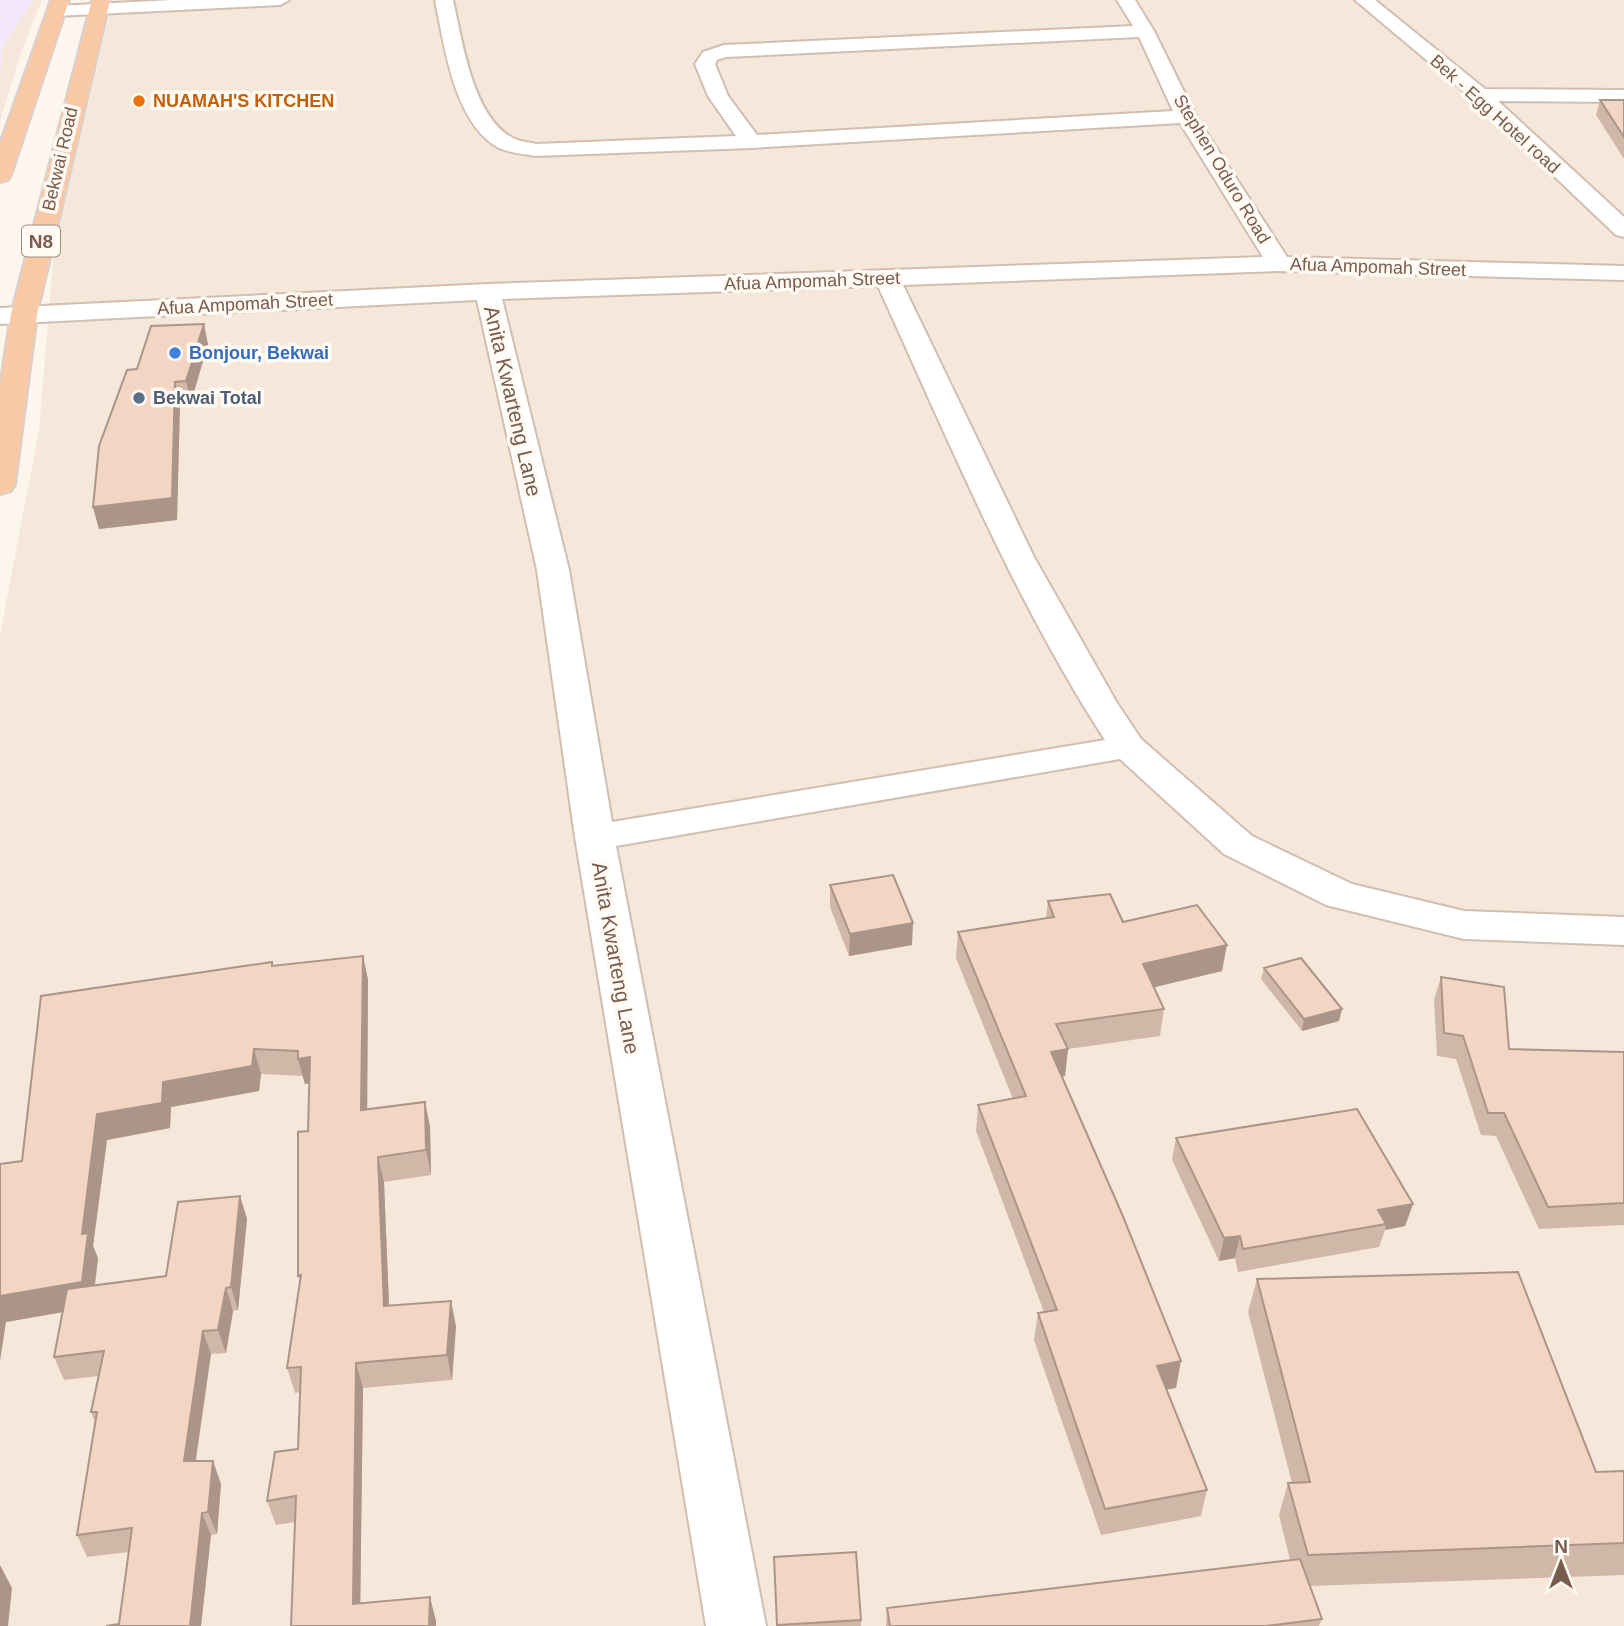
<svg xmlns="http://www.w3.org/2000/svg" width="1624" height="1626" font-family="Arial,sans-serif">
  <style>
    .residential { fill: #f5e8da }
    .education { fill: #f3e8fa }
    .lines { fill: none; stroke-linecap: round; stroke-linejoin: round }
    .minor-casing { stroke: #d1beb0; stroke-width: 4 }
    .trunk-casing { stroke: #dad1cd; stroke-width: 4 }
    .minor { fill: #fff; fill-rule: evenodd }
    .trunk { fill: #f9c8a4; fill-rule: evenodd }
    .wall { fill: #d1b7a8 }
    .shaded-wall { fill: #aa9588 }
    .building { fill: #f3d5c3; stroke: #aa9588; stroke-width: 2 }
    .food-dot { fill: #e8710a; stroke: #fffaf3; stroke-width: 2.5 }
    .shop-dot { fill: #3f7fe0; stroke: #fffaf3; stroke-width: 2.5 }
    .service-dot { fill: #5c6f8a; stroke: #fffaf3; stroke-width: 2.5 }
    .labels { text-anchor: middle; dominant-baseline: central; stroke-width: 7; stroke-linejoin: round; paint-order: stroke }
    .far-food-label { font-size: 18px; font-weight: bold; fill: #c56008; stroke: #fffaf3; text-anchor: start }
    .far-street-label { font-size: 18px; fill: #7a5c4d; stroke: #fffaf3 }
    .far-shop-label { font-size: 18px; font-weight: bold; fill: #366cbe; stroke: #fffaf3; text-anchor: start }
    .far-service-label { font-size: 18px; font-weight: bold; fill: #4e5e75; stroke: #fffaf3; text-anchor: start }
    .shield { fill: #fffaf3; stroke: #a28b7f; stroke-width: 2 }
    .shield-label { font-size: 19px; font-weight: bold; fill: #7a5c4d }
    .street-label { font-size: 21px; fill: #7a5c4d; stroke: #fffaf3 }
  </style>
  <rect width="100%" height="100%" fill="#fdf6ec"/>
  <path class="residential" d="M0 0H42L22 50 0 121Z
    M113 0H1624V1626H0V635L39 430 54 248Z"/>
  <path class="education" d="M0 0H34L3 47 0 75Z"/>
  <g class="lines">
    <g class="minor-casing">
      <path id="minor" d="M172 0H289L280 5 56 16 47 11 56 6Z
        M435 0H453C462 40 473 120 515 139 521 142 529 142 536 144L736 136 708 96 695 64 703 52 724 45 1133 26 1117 0H1135L1154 31 1196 116 1287 257 1624 266V280L1279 271 903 285 1034 557 1117 703 1141 739 1252 836 1352 884 1464 911 1624 917V945L1464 939 1326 905 1224 854 1120 759 616 846 766 1626H706L575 837 537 570 477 300 0 324V308L488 284 1263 257 1180 123 751 148 536 156C524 154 510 153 499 148 454 124 444 44 435 0ZM1139 37 1173 111 757 135 728 96 715 64 717 60 726 57ZM878 286C948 439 1013 598 1105 740L612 822 569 570 502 299Z
        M1355 0H1375L1485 89 1624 90V102L1498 101 1624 217V237L1616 235 1473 99Z"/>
    </g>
    <g class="trunk-casing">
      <path id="trunk" d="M51 0H69L11 175 8 180 0 182V144Z
        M92 0H110L37 314 15 485 11 491 0 494V387L11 314Z"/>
    </g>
    <use href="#minor" class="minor"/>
    <use href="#trunk" class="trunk"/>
  </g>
  <path class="wall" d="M1600 100H1624V159L1596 115Z
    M208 344 191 402 180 403 177 520 99 529 93 507 137 369Z
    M830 885 912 945 849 956 830 907Z
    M1048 901 1123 922 1222 971 1154 987 1164 1009 1160 1036 1068 1049 1065 1076 1062 1077 1176 1388 1167 1389 1207 1490 1201 1516 1101 1535 1034 1340 1038 1313 1044 1312 976 1131 978 1105 1013 1099 956 958 958 932 1046 918Z
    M363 956 368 980 367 1110 425 1102 430 1127 431 1175 384 1182 389 1305 456 1326 452 1380 363 1388 360 1604 436 1621V1626H291L295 1522 276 1525 267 1501 298 1449 300 1392 295 1393 287 1368 300 1281 298 1276 308 1131 309 1083 305 1084 303 1076 261 1074 259 1091 171 1107 170 1128 107 1140 93 1246 98 1258 95 1286 166 1276 240 1196 247 1219 238 1310 233 1311 226 1353 211 1354 196 1461 221 1484 217 1534 211 1535 201 1626H106L119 1624 129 1552 87 1557 77 1535 95 1422 91 1412 99 1376 64 1380 54 1357 63 1312 6 1322 22 1161 272 962 273 966Z
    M1264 968 1342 1009 1339 1021 1302 1031 1261 979Z
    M1441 977 1509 1049 1624 1052V1225L1539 1229 1496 1136 1481 1135 1456 1059 1437 1056 1434 1000Z
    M1176 1138 1413 1204 1405 1226 1385 1230 1379 1247 1238 1272 1235 1258 1219 1261 1172 1160Z
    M1257 1279 1596 1472 1624 1471V1575L1310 1586 1322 1619 1319 1626H886L887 1608 1290 1560 1279 1515 1288 1483H1292L1248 1312Z
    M774 1557 861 1620V1626H777Z"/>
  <path class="shaded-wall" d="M204 324 208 344 191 402 186 381Z
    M175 382 180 403 177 520 99 529 93 507Z
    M913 923 912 945 849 956 850 934Z
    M1227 945 1222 971 1139 991 1143 964Z
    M363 956 368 980 367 1135 361 1110Z
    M1342 1009 1339 1021 1302 1031 1304 1019Z
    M254 1049 261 1074 259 1091 171 1107 170 1128 107 1140 93 1246 98 1258 92 1307 6 1322 0 1361V1296L82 1234 97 1114 163 1082Z
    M1068 1049 1065 1076 1048 1079 1051 1052Z
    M310 1057 317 1082 305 1084 298 1059Z
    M425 1102 430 1127 431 1175 426 1150Z
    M378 1157 384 1182 390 1331 384 1306Z
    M240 1196 247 1219 238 1310 231 1287Z
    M1413 1204 1405 1226 1385 1230 1386 1224 1378 1210Z
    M1240 1236 1235 1258 1219 1261 1224 1238Z
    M226 1288 233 1311 226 1353 218 1330Z
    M451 1301 456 1326 452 1380 447 1355Z
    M203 1331 211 1354 192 1484 184 1461Z
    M1181 1361 1176 1388 1152 1392 1157 1366Z
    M356 1363 363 1388 360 1626 353 1604Z
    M213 1461 221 1484 217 1534 208 1512Z
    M202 1513 211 1535 201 1626H190Z
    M0 1565 12 1588 8 1626H0Z
    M430 1597 436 1621V1626H429Z"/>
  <path class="building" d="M1600 100H1624V137Z
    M204 324 186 381 175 382 172 498 93 507 99 446 127 370 137 369 151 326Z
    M893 875 913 923 850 934 830 885Z
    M1110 894 1123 922 1197 905 1227 945 1143 964 1164 1009 1056 1024 1068 1049 1051 1052 1122 1214 1181 1361 1157 1366 1207 1490 1105 1509 1038 1313 1057 1310 978 1105 1026 1096 958 932 1054 917 1048 901Z
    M363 956 361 1110 425 1102 426 1150 378 1157 384 1306 451 1301 447 1355 356 1363 353 1604 430 1597 429 1626H291L296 1496 267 1501 275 1452 298 1449 301 1367 287 1368 301 1275 298 1276V1132L308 1131 310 1057 298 1059V1051L254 1049 252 1066 163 1082 162 1103 97 1114 82 1234 88 1233 82 1282 0 1296V1164L22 1161 41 996 272 962V966Z
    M1301 958 1342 1009 1304 1019 1264 968Z
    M1441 977 1504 987 1509 1049 1624 1052V1203L1548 1207 1504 1113H1488L1463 1036 1444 1033Z
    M1357 1109 1413 1204 1378 1210 1386 1224 1243 1249 1240 1236 1224 1238 1176 1138Z
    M240 1196 231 1287 226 1288 218 1330 203 1331 184 1461H213L208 1512 202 1513 190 1626H106L119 1624 132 1528 77 1535 97 1412H91L104 1351 54 1357 67 1289 166 1276 178 1202Z
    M1518 1272 1596 1472 1624 1471V1543L1308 1555 1288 1483 1310 1482 1257 1279Z
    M856 1552 861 1620 777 1625 774 1557Z
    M1300 1559 1322 1619 1266 1626H890L887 1608Z"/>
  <circle class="food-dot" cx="139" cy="101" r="7"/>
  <circle class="shop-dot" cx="175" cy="353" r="7"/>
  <circle class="service-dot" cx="139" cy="398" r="7"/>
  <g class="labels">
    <g class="far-food-label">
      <text x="153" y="101">NUAMAH'S KITCHEN</text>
    </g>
    <g class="far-street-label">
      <text transform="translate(1495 114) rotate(42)">Bek - Egg Hotel road</text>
      <text transform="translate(60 159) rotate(-77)">Bekwai Road</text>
      <text transform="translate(1222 169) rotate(59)">Stephen Oduro Road</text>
      <text transform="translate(1378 267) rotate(2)">Afua Ampomah Street</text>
      <text transform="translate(812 281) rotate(-2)">Afua Ampomah Street</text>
      <text transform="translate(245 304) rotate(-3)">Afua Ampomah Street</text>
    </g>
    <g class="far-shop-label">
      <text x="189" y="353">Bonjour, Bekwai</text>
    </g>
    <g class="far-service-label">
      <text x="153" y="398">Bekwai Total</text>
    </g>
    <rect class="shield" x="22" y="225.5" width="38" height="31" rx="5"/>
    <g class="shield-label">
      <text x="41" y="241">N8</text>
    </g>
    <g class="street-label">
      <text transform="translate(513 401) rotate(77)">Anita Kwarteng Lane</text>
      <text transform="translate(616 958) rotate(80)">Anita Kwarteng Lane</text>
    </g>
  </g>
  <g transform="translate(1561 1563)" stroke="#fffaf3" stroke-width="5" paint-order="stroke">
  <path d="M0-5L12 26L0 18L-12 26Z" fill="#7a5c4d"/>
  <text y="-10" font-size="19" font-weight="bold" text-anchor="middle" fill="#7a5c4d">N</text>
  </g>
</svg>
